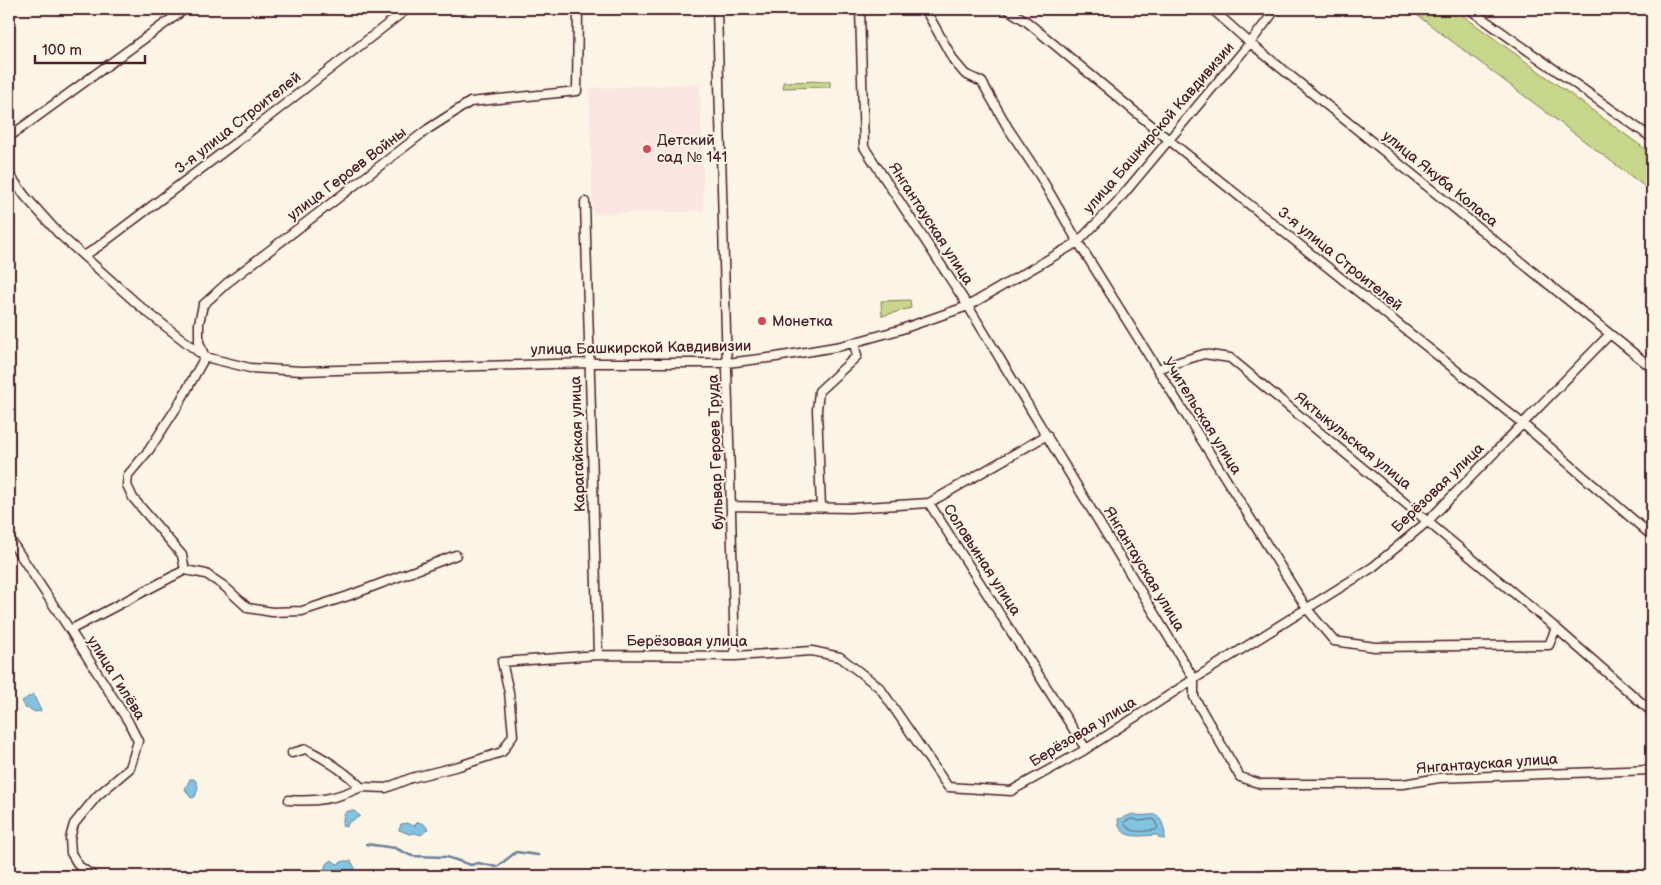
<svg xmlns="http://www.w3.org/2000/svg" width="1661" height="885" font-family="'Balsamiq Sans',sans-serif">
  <style>
    .built { fill: #fae5e2 }
    .green { fill: #c6d68a; stroke: #887a5a }
    .water { fill: #81c3e1; stroke: #6b8198 }
    .lines { fill: none; stroke-linecap: round; stroke-linejoin: round }
    .shore { stroke: #606174; stroke-width: 1 }
    .stream { stroke: #6b8198; stroke-width: 2.5 }
    .minor-casing { stroke: #4a1f2b; stroke-width: 11 }
    .minor { stroke: #fcf5e5; stroke-width: 8 }
    .poi-dot { fill: #d1495b; stroke: #fcf5e5; stroke-width: 2 }
    .labels { text-anchor: middle; dominant-baseline: central; stroke-width: 4; stroke-linejoin: round; paint-order: stroke }
    .street-label { font-size: 15px; fill: #4a1f2b; stroke: #fcf5e5 }
    .poi-label { font-size: 15px; fill: #4a1f2b; stroke: #fcf5e5; text-anchor: start }
  </style>
  <rect width="100%" height="100%" fill="#fcf5e5"/>
  <filter id="ink" filterUnits="userSpaceOnUse"><feTurbulence type="fractalNoise" baseFrequency=".02" numOctaves="2"/><feDisplacementMap in="SourceGraphic" scale="10" xChannelSelector="R" yChannelSelector="G"/><feConvolveMatrix kernelMatrix="1 2 1 2 8 2 1 2 1" color-interpolation-filters="sRGB"/></filter>
  <g filter="url(#ink)">
    <path class="built" d="M700 84 704 211 593 214 589 88Z"/>
    <path class="green" d="M1409 9H1454L1652 154V192Z
      M830 81V87L783 88V82Z
      M910 300 911 308 882 316 881 301Z"/>
    <path class="water" d="M33 694 41 711 35 712 28 708 26 709 22 701Z
      M190 779H194C200 786 198 789 195 797L191 798 185 789Z
      M348 811H354L360 816 348 823 347 827 342 826 344 814Z
      M1133 814C1141 817 1148 814 1157 815 1163 822 1165 829 1165 839L1159 838 1158 835C1143 835 1119 842 1118 819Z
      M418 822 424 824 428 829 421 835 415 833 409 834 399 830 401 824 406 823 414 826Z
      M332 860 337 864 344 861H351L355 868V874L353 876H328L323 874 326 864Z"/>
    <g class="lines">
      <path class="shore" d="M1132 819 1140 821 1154 819 1158 828 1156 830C1144 830 1132 836 1124 823L1126 821Z"/>
      <path class="stream" d="M366 844 395 848 412 856 447 857 471 865 478 863 497 867 516 852 538 855
        M9 872 15 876"/>
      <g class="minor-casing">
        <path id="minor" d="M717 9 735 656
          M860 9 864 147 968 306 1194 679V697L1240 777 1261 784H1403L1439 778 1652 770
          M925 9 954 61 965 74 982 82 1008 128 1040 176 1078 242 1307 609 1334 641 1375 647 1549 645 1556 628
          M1007 9 1026 21 1169 140 1523 424 1652 536
          M1212 9 1250 43 1652 368
          M1469 9 1652 138
          M9 137 185 9
          M9 174 25 196 59 234 142 308 205 357 250 368 302 371 589 363H727L776 357 841 346 899 330 968 306 1078 242 1117 202 1250 43 1276 9
          M585 202 598 655
          M84 256 99 246 235 143 407 9
          M204 355 199 342V323L203 305 227 283 428 129 470 102 577 91 578 9
          M1157 369 1204 354 1230 358 1556 628 1652 712
          M929 503 1047 435
          M731 506 850 508 929 503 1086 749
          M821 507 817 410 819 391 857 356 854 343
          M9 538 70 630 128 721 138 741 130 768 97 796 74 824 70 838 71 853 79 866 93 876
          M185 570 182 555 133 498 127 485 128 475 149 450 177 407 205 357
          M70 630 185 570 206 574 224 586 248 608 272 612 302 611 348 596 456 555
          M292 753 306 749C326 759 345 772 361 787L386 788 411 778 459 766 502 752 513 735 509 692 502 662 598 655 735 656 812 651 840 657 880 688 948 787 1011 791 1083 751 1194 679 1373 567 1428 521 1610 334
          M289 800C317 802 335 799 361 787"/>
      </g>
      <use href="#minor" class="minor"/>
    </g>
  </g>
  <g class="poi-dot">
    <circle cx="647" cy="149" r="5"/>
    <circle cx="762" cy="321" r="5"/>
  </g>
  <g class="labels">
    <g class="street-label">
      <text transform="translate(238 123) rotate(-38)">3-я улица Строителей</text>
      <text transform="translate(1159 128) rotate(-49)">улица Башкирской Кавдивизии</text>
      <text transform="translate(347 174) rotate(-37)">улица Героев Войны</text>
      <text transform="translate(1440 179) rotate(39)">улица Якуба Коласа</text>
      <text transform="translate(931 224) rotate(57)">Янгантауская улица</text>
      <text transform="translate(1340 259) rotate(39)">3-я улица Строителей</text>
      <text transform="translate(641 348) rotate(-1)">улица Башкирской Кавдивизии</text>
      <text transform="translate(1202 416) rotate(58)">Учительская улица</text>
      <text transform="translate(1353 441) rotate(39)">Яктыкульская улица</text>
      <text transform="translate(578 444) rotate(-92)">Карагайская улица</text>
      <text transform="translate(716 452) rotate(-92)">бульвар Героев Труда</text>
      <text transform="translate(1438 488) rotate(-44)">Берёзовая улица</text>
      <text transform="translate(982 560) rotate(57)">Соловьиная улица</text>
      <text transform="translate(1144 569) rotate(59)">Янгантауская улица</text>
      <text x="687" y="641">Берёзовая улица</text>
      <text transform="translate(116 678) rotate(58)">улица Гилёва</text>
      <text transform="translate(1083 732) rotate(-31)">Берёзовая улица</text>
      <text transform="translate(1487 764) rotate(-4)">Янгантауская улица</text>
    </g>
    <g class="poi-label">
      <text x="657" y="140">Детский<tspan x="657" dy="17">сад № 141</tspan></text>
      <text x="772" y="321">Монетка</text>
    </g>
  </g>
  <rect width="1661" height="885" fill="none" stroke="#fcf5e5" stroke-width="30"/>
  <rect x="15" y="15" width="1631" height="855" fill="none" stroke="#4a1f2b" stroke-width="2" filter="url(#ink)"/>
  <path d="M35 55v8h110v-8" fill="none" stroke="#4a1f2b" stroke-width="2.5"/>
  <text x="42" y="55" font-size="15" fill="#4a1f2b" stroke="#fcf5e5" stroke-width="4" paint-order="stroke">100 m</text>
</svg>
